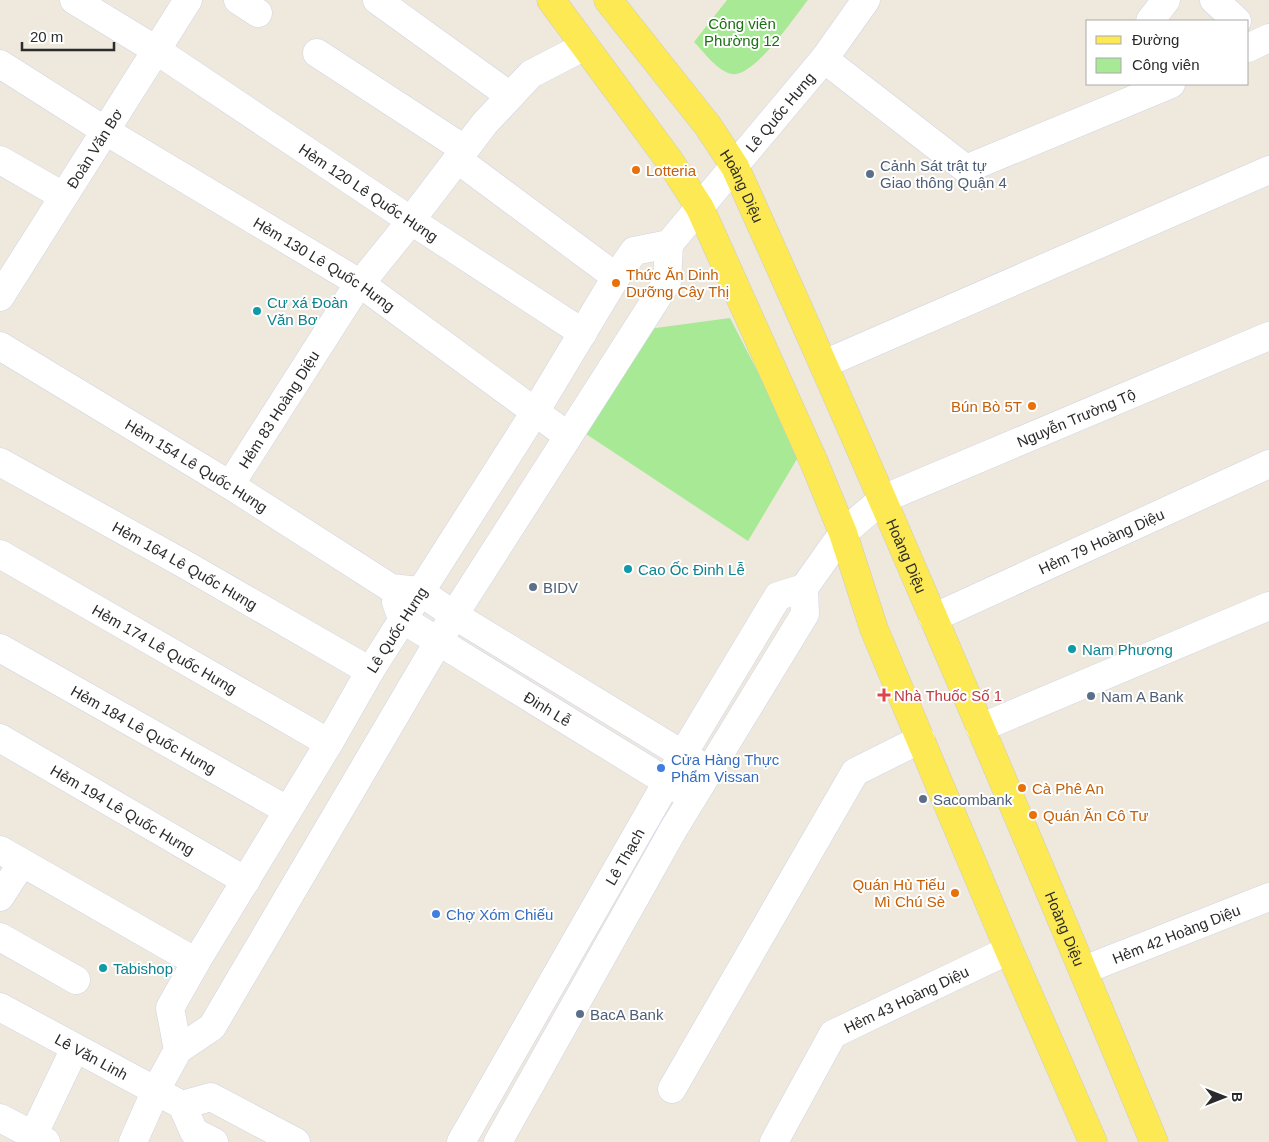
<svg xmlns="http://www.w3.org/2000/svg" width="1269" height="1142" font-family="Helvetica,sans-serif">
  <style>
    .green { fill: #a7e994 }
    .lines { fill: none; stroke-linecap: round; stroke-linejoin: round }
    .minor-casing { stroke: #d1d3e5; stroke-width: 29 }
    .major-casing { stroke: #ccc; stroke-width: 29 }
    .minor { stroke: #fff; stroke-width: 28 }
    .major { stroke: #fde953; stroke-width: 28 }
    .food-dot { fill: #e8710a; stroke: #fff; stroke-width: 2 }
    .service-dot { fill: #5c6f8a; stroke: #fff; stroke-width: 2 }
    .culture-dot { fill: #0f9aa8; stroke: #fff; stroke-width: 2 }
    .health-dot { fill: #e0444e; stroke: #fff; stroke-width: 2 }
    .shop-dot { fill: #3f7fe0; stroke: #fff; stroke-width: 2 }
    .labels { text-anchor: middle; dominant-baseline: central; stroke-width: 4; stroke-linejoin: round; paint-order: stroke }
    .park-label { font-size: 15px; fill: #1c7014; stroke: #fff }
    .street-label { font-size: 15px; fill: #2b2b2b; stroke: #fff }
    .service-label { font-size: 15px; fill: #4e5e75; stroke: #fff; text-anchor: start }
    .food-label { font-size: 15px; fill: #c56008; stroke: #fff; text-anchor: start }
    .culture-label { font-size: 15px; fill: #0d838f; stroke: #fff; text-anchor: start }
    .health-label { font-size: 15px; fill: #be3a42; stroke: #fff; text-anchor: start }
    .shop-label { font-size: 15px; fill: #366cbe; stroke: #fff; text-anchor: start }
  </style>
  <rect width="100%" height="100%" fill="#eee9dc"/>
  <path class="green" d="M727 0H808C795 16 754 78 732 74 717 71 704 52 694 42Z
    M730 318 800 454 748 541 580 430 641 330Z"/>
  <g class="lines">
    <g class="minor-casing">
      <g id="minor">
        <path id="s1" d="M74 0 156 50 410 220 583 333"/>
        <path d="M238 0 258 13"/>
        <path d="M377 0 510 96"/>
        <path d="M1214 0 1237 21"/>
        <path d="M1150 21 1166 0"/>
        <path d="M1248 48 1269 38"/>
        <path d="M317 53 464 149"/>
        <path d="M824 59 966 169 1171 84"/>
        <path id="s2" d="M0 64 104 130 361 284 568 436"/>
        <path d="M457 159 616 277"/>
        <path d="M0 160 63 196"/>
        <path id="s3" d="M0 297 188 0"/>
        <path id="s4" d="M0 346 230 485 391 588 419 591 454 615 708 770"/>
        <path d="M824 364 1269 170"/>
        <path id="s5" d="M0 462 186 565 370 671"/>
        <path id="s6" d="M230 485 352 294 402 232 485 123 531 74 585 46"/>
        <path id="s7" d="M0 554 329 743"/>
        <path id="s8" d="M396 602 402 619 682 791"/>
        <path id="s9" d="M933 618 1269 464"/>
        <path id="s10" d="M0 648 287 810"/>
        <path d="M980 728 1269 606"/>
        <path id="s11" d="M0 738 246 881"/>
        <path d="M0 850 196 962"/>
        <path d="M0 897 22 863"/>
        <path d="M0 937 76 980"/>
        <path id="s12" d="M1084 970 1269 897"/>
        <path id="s13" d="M0 1007 182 1105 194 1132 214 1142"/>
        <path id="s14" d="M178 1050 170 1008 196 962 329 743 370 671 535 412 616 277 634 251 669 244 824 59 866 0"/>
        <path d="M672 1089 855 772 921 739"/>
        <path d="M182 1105 211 1097 296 1142"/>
        <path d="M0 1118 46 1142"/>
        <path d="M30 1142 75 1048"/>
        <path d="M133 1142 156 1090 178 1050 212 1027 454 615 667 282 669 244"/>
        <path id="s15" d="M461 1142 683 754 778 596 804 588 843 533 883 499 1269 336"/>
        <path d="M498 1142 673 830 805 614 804 588"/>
        <path id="s16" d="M774 1142 833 1034 1009 950"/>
      </g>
    </g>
    <g class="major-casing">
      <g id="major">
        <path d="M551 0 669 160 700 208 814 462 843 533 874 629 1009 950 1093 1142"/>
        <path id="s17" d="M608 0 708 126 735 167C881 489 1019 815 1154 1142"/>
      </g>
    </g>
    <use href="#minor" class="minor"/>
    <use href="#major" class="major"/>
  </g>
  <g class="food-dot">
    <circle cx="636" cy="170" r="5"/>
    <circle cx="616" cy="283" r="5"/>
    <circle cx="1032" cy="406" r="5"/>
    <circle cx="1022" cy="788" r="5"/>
    <circle cx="1033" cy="815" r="5"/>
    <circle cx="955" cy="893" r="5"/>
  </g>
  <g class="service-dot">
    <circle cx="870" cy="174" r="5"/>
    <circle cx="533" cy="587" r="5"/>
    <circle cx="1091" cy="696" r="5"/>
    <circle cx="923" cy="799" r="5"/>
    <circle cx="580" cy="1014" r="5"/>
  </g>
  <g class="culture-dot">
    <circle cx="257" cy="311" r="5"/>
    <circle cx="628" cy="569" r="5"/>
    <circle cx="1072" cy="649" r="5"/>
    <circle cx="103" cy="968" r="5"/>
  </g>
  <path class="health-dot" d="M881.5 687.5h5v5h5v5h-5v5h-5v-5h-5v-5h5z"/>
  <g class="shop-dot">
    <circle cx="661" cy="768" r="5"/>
    <circle cx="436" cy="914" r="5"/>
  </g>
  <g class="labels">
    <g class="park-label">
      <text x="742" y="23">Công viên<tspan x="742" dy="17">Phường 12</tspan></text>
    </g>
    <g class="street-label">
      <text stroke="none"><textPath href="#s14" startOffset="1139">Lê Quốc Hưng</textPath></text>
      <text stroke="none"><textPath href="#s3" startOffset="176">Đoàn Văn Bơ</textPath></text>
      <text stroke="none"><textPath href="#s17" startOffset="230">Hoàng Diệu</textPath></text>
      <text stroke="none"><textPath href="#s1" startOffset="352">Hẻm 120 Lê Quốc Hưng</textPath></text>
      <text stroke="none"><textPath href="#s2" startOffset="381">Hẻm 130 Lê Quốc Hưng</textPath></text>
      <text stroke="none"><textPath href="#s6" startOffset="90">Hẻm 83 Hoàng Diệu</textPath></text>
      <text stroke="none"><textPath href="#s15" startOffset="988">Nguyễn Trường Tộ</textPath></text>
      <text stroke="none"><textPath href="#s4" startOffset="230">Hẻm 154 Lê Quốc Hưng</textPath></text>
      <text stroke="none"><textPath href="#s9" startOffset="185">Hẻm 79 Hoàng Diệu</textPath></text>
      <text stroke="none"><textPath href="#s17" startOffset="635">Hoàng Diệu</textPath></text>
      <text stroke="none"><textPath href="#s5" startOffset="212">Hẻm 164 Lê Quốc Hưng</textPath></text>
      <text stroke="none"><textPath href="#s14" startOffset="484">Lê Quốc Hưng</textPath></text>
      <text stroke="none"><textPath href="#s7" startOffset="190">Hẻm 174 Lê Quốc Hưng</textPath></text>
      <text stroke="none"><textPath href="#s8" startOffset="189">Ðinh Lễ</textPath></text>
      <text stroke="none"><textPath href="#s10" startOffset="165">Hẻm 184 Lê Quốc Hưng</textPath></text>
      <text stroke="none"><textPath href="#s11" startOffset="142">Hẻm 194 Lê Quốc Hưng</textPath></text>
      <text stroke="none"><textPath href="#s15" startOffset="329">Lê Thạch</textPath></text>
      <text stroke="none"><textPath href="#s17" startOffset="1040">Hoàng Diệu</textPath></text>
      <text stroke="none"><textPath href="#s12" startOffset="99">Hẻm 42 Hoàng Diệu</textPath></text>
      <text stroke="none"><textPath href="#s16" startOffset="204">Hẻm 43 Hoàng Diệu</textPath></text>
      <text stroke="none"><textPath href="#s13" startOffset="104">Lê Văn Linh</textPath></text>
    </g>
    <g class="service-label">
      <text x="880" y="165">Cảnh Sát trật tự<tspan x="880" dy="17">Giao thông Quận 4</tspan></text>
      <text x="543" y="587">BIDV</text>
      <text x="1101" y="696">Nam A Bank</text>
      <text x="933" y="799">Sacombank</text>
      <text x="590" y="1014">BacA Bank</text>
    </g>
    <g class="food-label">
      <text x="646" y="170">Lotteria</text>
      <text x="626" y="274">Thức Ăn Dinh<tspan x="626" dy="17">Dưỡng Cây Thị</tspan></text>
      <text x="1022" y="406" text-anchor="end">Bún Bò 5T</text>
      <text x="1032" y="788">Cà Phê An</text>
      <text x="1043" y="815">Quán Ăn Cô Tư</text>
      <text x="945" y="884" text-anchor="end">Quán Hủ Tiếu<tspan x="945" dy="17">Mì Chú Sè</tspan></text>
    </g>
    <g class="culture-label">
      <text x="267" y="302">Cư xá Đoàn<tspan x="267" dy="17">Văn Bơ</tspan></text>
      <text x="638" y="569">Cao Ốc Đinh Lễ</text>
      <text x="1082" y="649">Nam Phương</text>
      <text x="113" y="968">Tabishop</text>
    </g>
    <g class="health-label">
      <text x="894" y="695">Nhà Thuốc Số 1</text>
    </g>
    <g class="shop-label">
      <text x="671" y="759">Cửa Hàng Thực<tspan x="671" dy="17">Phẩm Vissan</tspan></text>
      <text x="446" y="914">Chợ Xóm Chiếu</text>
    </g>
  </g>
  <rect x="1086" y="20" width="162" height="65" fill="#ffffff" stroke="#aaaaaa"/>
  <rect x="1096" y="36" width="25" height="8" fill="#fde953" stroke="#aaaaaa"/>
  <text x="1132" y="45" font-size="15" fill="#2b2b2b">Đường</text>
  <rect x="1096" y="58" width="25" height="15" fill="#a7e994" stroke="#aaaaaa"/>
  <text x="1132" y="70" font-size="15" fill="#2b2b2b">Công viên</text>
  <g transform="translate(1224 1097) rotate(90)" stroke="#ffffff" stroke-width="4" paint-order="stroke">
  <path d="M0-4L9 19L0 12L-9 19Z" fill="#2b2b2b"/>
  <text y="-8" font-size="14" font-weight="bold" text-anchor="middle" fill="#2b2b2b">B</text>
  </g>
  <path d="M22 42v8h92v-8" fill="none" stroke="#2b2b2b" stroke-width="2.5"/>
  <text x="30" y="42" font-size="15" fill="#2b2b2b" stroke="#ffffff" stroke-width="4" paint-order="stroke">20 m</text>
</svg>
